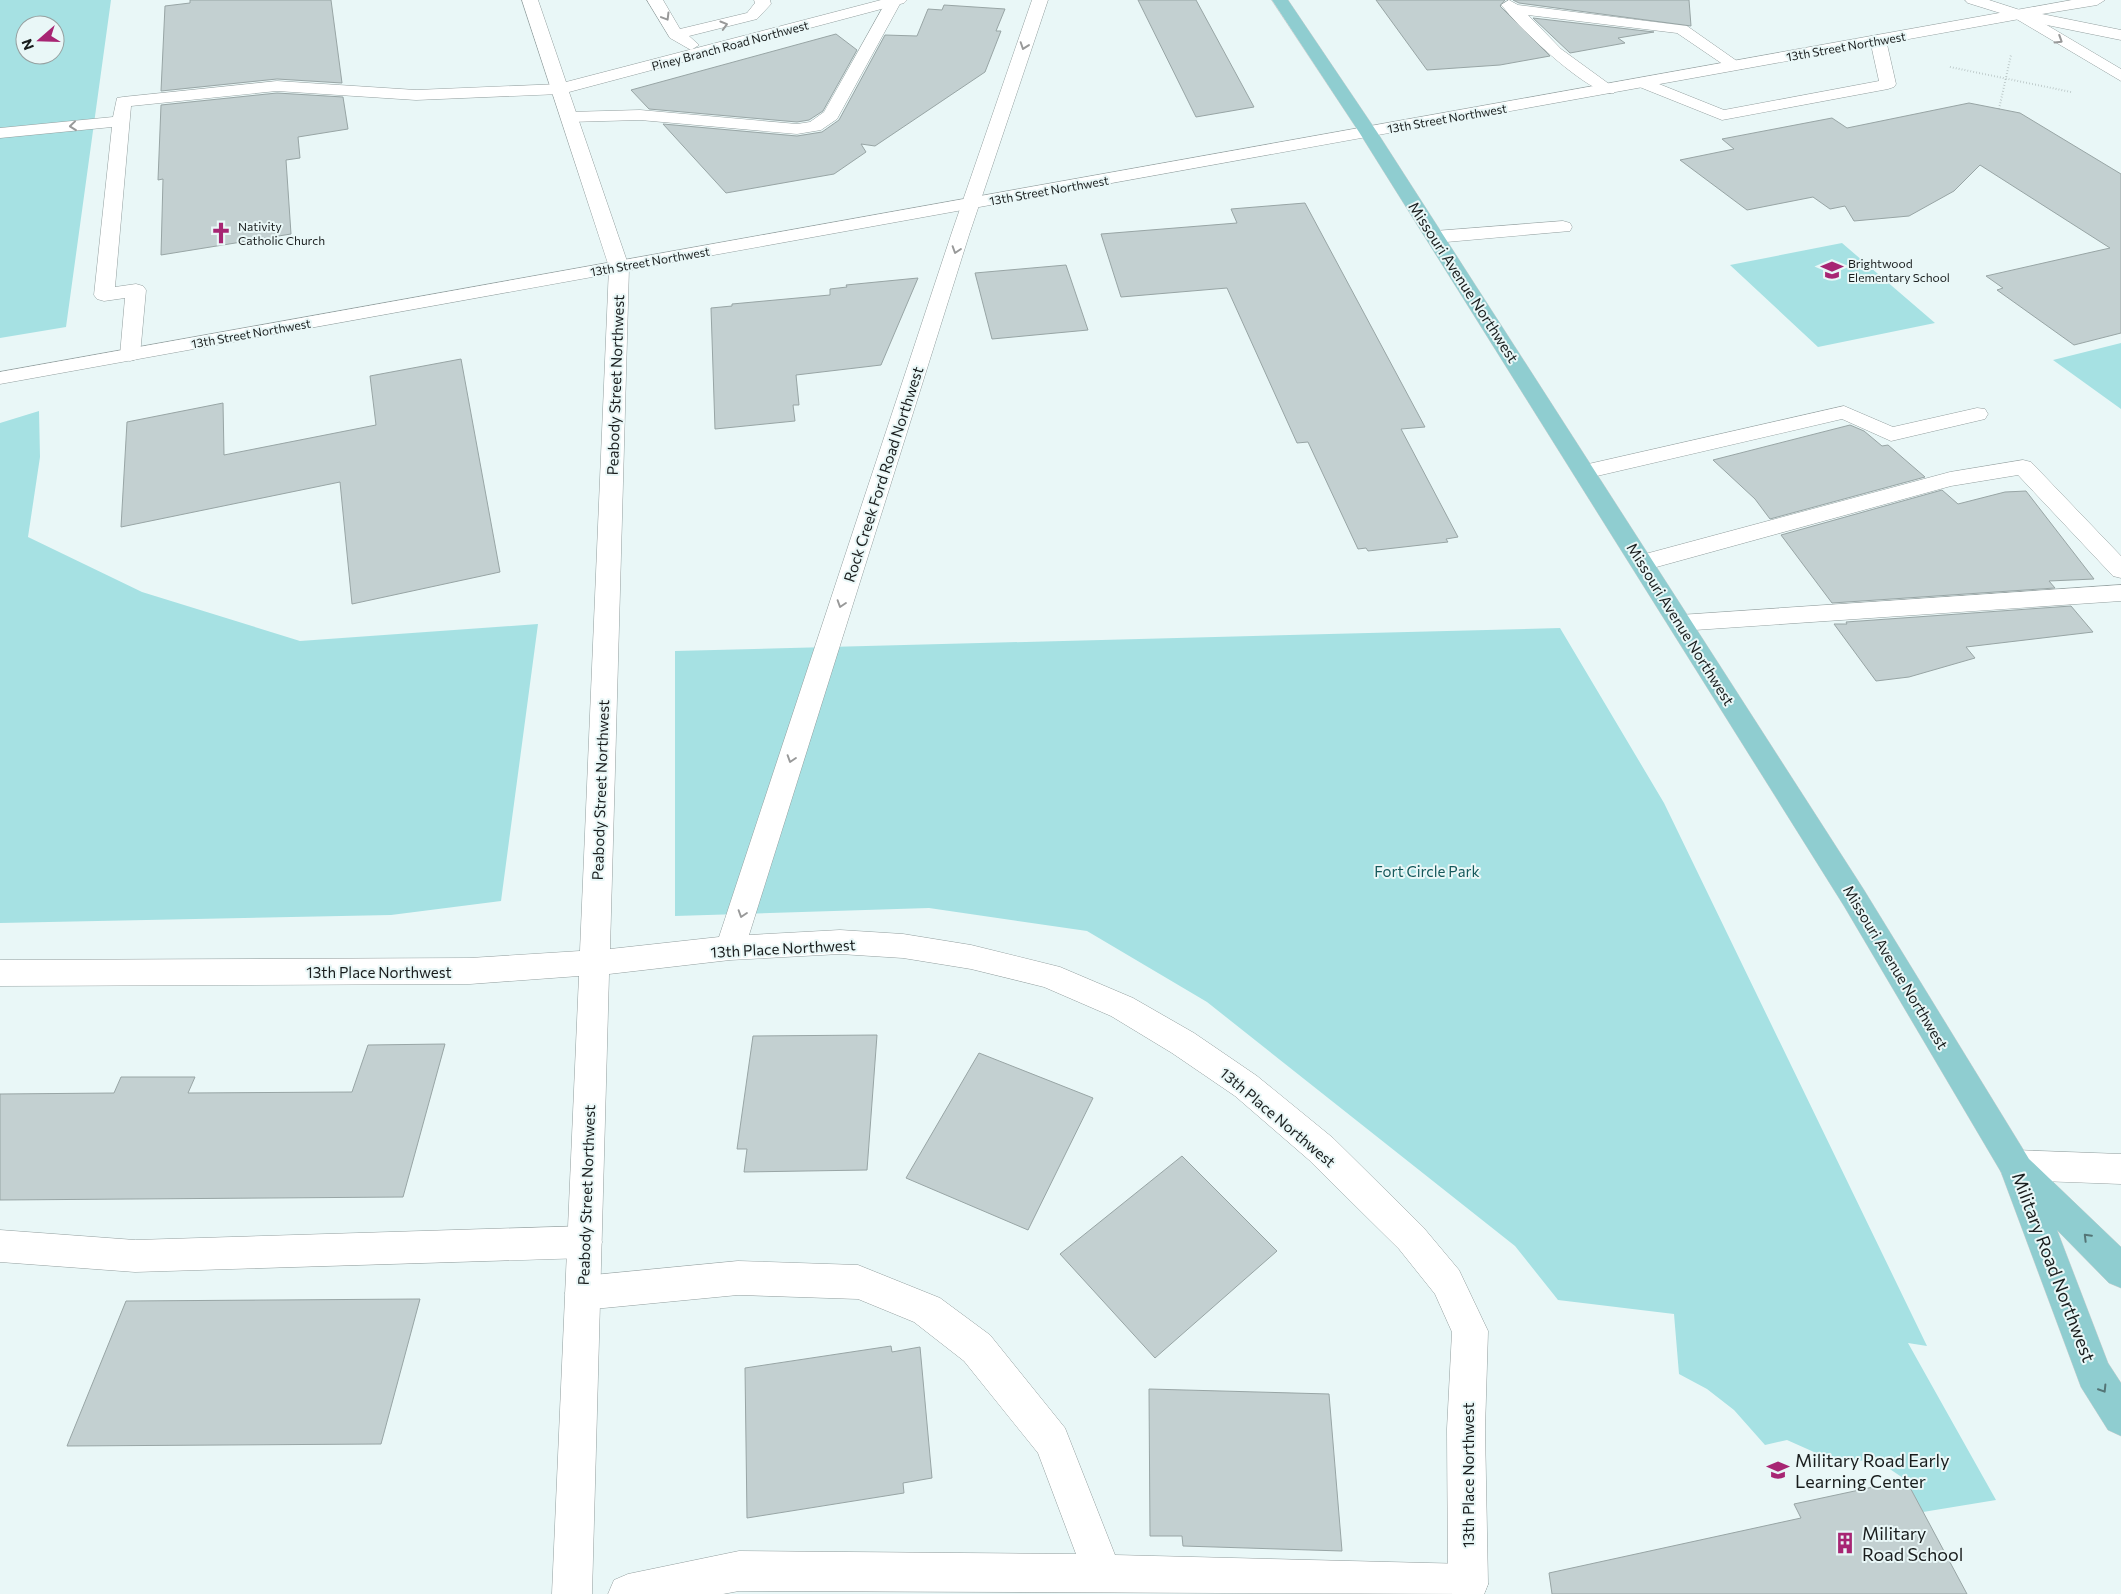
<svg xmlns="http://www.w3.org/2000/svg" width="2121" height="1594" font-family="Commissioner,sans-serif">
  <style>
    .green { fill: #a6e1e3; fill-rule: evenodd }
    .building { fill: #c3d0d1; stroke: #98a5a5 }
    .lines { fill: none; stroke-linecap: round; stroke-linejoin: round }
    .lane-casing { stroke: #939f9f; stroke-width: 1 }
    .street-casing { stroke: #939f9f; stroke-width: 1 }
    .secondary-casing { stroke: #939f9f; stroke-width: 1 }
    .primary-casing { stroke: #d1d2d2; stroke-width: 1 }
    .path { stroke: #9da8a8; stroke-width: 2; stroke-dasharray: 0.5 2.5; stroke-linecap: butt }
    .lane { fill: #fff; fill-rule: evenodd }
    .street { fill: #fff; fill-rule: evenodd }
    .secondary { fill: #fff; fill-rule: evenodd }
    .primary { fill: #8fcdd0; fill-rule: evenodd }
    .oneway { stroke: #989999 }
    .oneway2 { stroke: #547576 }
    .labels { text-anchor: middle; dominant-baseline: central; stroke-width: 4; stroke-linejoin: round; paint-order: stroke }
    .far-street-label { font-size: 12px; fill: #191d1d; stroke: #e9f7f7 }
    .far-poi-label { font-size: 12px; fill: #191d1d; stroke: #e9f7f7; text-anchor: start }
    .street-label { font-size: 15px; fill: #191d1d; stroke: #e9f7f7 }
    .park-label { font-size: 15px; fill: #15585b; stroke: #e9f7f7 }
    .near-street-label { font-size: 18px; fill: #191d1d; stroke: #e9f7f7 }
    .near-poi-label { font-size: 18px; fill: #191d1d; stroke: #e9f7f7; text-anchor: start }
  </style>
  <rect width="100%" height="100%" fill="#e9f7f7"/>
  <path class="green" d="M0 0H111L66 327 0 338ZM25 25H55V55H25Z
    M1842 243 1935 323 1818 347 1730 265Z
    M2121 343V409L2053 360Z
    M39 411 40 457 28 537 142 592 300 641 538 624 501 901 391 915 0 923V423Z
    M1560 628 1664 803 1927 1346 1908 1343 1996 1500 1923 1512 1906 1480 1878 1461 1832 1460 1787 1440 1765 1445 1734 1410 1707 1389 1679 1374 1674 1314 1558 1300 1515 1246 1207 1002 1087 931 929 908 675 916V651Z"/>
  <path class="building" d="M190 0H331L342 83 277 79 161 91 165 6 190 3Z
    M1138 0H1196L1254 107 1196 117Z
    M1376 0H1505L1500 6 1550 56 1500 65 1427 70Z
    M1513 0H1689L1691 26 1519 3Z
    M944 5 1005 9 996 31H1001L985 72 875 146 861 144 866 152 834 174 726 193 663 124 797 136 822 132 839 120 885 35 917 36 928 9 942 10Z
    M1533 18 1654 32 1618 38 1625 43 1570 53Z
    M836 34 857 50 823 111 809 120 797 122 649 109 631 90Z
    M277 93 343 97 348 129 298 137 300 158 286 160 291 234 161 255 163 179 158 180 161 105Z
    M1969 103 2020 113 2121 174V333L2074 345 1997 290 2003 288 1986 276 2110 248 1980 165 1954 191 1909 216 1854 221 1845 206 1830 209 1813 197 1747 210 1680 160 1734 149 1722 139 1832 118 1847 128Z
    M1305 203 1425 427 1401 429 1458 537 1446 539 1448 542 1368 551 1366 548 1358 549 1308 442 1297 443 1227 288 1121 297 1101 234 1237 223 1231 209Z
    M1066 265 1088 330 992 339 975 273Z
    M918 278 881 365 796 375 799 405H793L795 421 715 429 711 308 732 306V304L830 295V289L847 287 846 285Z
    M461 359 500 572 352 604 340 482 121 527 127 422 223 403 224 455 376 425 370 376Z
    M1850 425 1864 431 1882 446 1888 445 1925 477 1770 519 1755 499 1713 460Z
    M1942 490 1958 504 2005 492 2026 491 2094 579 2049 581 2055 588 1832 603 1781 535Z
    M2071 606 2093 632 1966 647 1975 658 1909 677 1876 681 1834 624H1847L1846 622Z
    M877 1035 867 1170 744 1172 747 1149H737L753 1036Z
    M445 1044 403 1197 0 1200V1094L114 1093 121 1077H195L188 1093 352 1092 368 1045Z
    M979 1053 1093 1098 1028 1230 906 1178Z
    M1182 1156 1277 1251 1155 1358 1060 1254Z
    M420 1299 381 1444 67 1446 126 1301Z
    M891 1346 892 1352 920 1347 932 1478 903 1483 904 1493 747 1518 745 1368Z
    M1149 1389 1329 1394 1342 1551 1183 1546 1182 1536H1150Z
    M1906 1480 1967 1594H1552L1549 1573 1801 1518 1794 1504Z"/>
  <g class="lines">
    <g class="lane-casing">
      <path id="lane" d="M647 0H663L680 29 747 13 755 3 754 0H770L771 4 757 19 689 36 699 45 691 50 670 38Z
        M887 0H899L901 2 837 119 821 130 797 134 640 120 569 122 563 121 561 117 563 113 569 112 640 110 797 124 810 122 824 112Z
        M1509 0 1518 5 1687 26 1744 66 1742 69H1730L1677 33 1528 15 1561 49 1616 89 1614 93C1592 98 1518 27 1504 8L1501 5Z
        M1878 35 1886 40 1896 84 1894 87 1888 89 1722 120 1637 86 1635 83 1637 80H1649L1724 110 1879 81 1870 40Z
        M277 81 416 90 560 84 566 85 568 89 566 93 560 94 416 100 277 91 131 106 115 287 136 284 143 286 146 290 140 355 137 359 130 361 123 359 120 355 125 298 104 301 97 299 94 295 112 127 0 138V128L113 117 117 98 123 97Z
        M1563 221 1570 223 1572 227 1570 231 1435 243 1428 241 1426 237 1428 233 1435 231Z
        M1844 406 1893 427 1977 408 1985 409 1988 414 1985 419 1891 441 1842 419 1584 479 1576 477 1573 472 1576 467 1584 465Z
        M2023 460 2031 462 2121 556V578L2113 576 2018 475 1951 486 1642 571 1634 569 1630 563 1634 557 1950 472Z
        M2121 585V601L1680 631 1671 629 1668 623 1671 617 1680 615Z
        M585 1226 597 1231 602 1242 597 1253 585 1258 135 1272 0 1262V1230L135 1240Z
        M738 1261 858 1265 940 1298 990 1335 1065 1428 1115 1555 1468 1564 1482 1570 1488 1584 1484 1594 739 1591 723 1594H608L614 1580 628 1574 739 1551 1076 1554 1038 1453 964 1361 914 1322 858 1299 738 1295 583 1310 571 1305 565 1293 571 1281 583 1276Z"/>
    </g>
    <g class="street-casing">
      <path id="street" d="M522 0H538L566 82 881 0H907L904 3 569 92 629 267 610 949 719 937 951 235 1032 0H1048L969 235 749 935 840 930 903 934 971 945 1060 967 1133 998 1194 1033 1257 1076 1333 1138 1423 1227 1459 1270 1488 1331 1485 1429 1488 1584 1484 1594H1452L1448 1584 1447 1429 1452 1332 1435 1294 1399 1249 1309 1160 1235 1096 1172 1053 1111 1016 1044 987 971 969 903 958 840 954 730 960 609 974 592 1594H552L579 976 470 984 0 986V960L470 958 580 951 609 267Z
        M1965 0H1989L2023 11 2121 69V81L2013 17 1968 3Z
        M2015 1150 2121 1154V1184L2015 1180 2003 1176 1998 1165 2003 1154Z"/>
    </g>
    <g class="secondary-casing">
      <path id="secondary" d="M2072 0H2105L2097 5 2042 14 2121 30V40L2032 22 2025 18 0 384V372Z"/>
    </g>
    <g class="primary-casing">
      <path id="primary" d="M1272 0H1288L1377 132 1864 890 2029 1159 2121 1247V1288L2109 1283 2057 1230 2108 1363 2121 1383V1436L2108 1430 2081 1387 2001 1172 1844 906 1359 132Z"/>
    </g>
    <path class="path" d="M1950 67 2071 92
      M1999 109 2011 55"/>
    <use href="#lane" class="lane"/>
    <use href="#street" class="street"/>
    <use href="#secondary" class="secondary"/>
    <use href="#primary" class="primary"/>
  </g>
  <defs><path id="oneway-chevron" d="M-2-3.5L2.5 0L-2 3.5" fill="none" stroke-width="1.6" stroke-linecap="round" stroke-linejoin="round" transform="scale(1.25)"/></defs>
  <g class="oneway">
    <use href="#oneway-chevron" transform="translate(666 17) rotate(59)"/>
    <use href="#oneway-chevron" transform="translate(724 25) rotate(-16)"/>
    <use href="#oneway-chevron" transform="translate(2059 40) rotate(32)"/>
    <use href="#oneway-chevron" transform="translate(1024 46) rotate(109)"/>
    <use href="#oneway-chevron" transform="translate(73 126) rotate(174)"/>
    <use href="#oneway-chevron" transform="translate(956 250) rotate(108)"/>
    <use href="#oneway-chevron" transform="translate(841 604) rotate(108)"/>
    <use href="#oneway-chevron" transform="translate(791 759) rotate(108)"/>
    <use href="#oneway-chevron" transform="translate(742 914) rotate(108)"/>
  </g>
  <g class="oneway2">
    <use href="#oneway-chevron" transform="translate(2087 1237) rotate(-135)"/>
    <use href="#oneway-chevron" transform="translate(2103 1389) rotate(58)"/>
  </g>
  <defs>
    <g id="church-bare" transform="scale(1.725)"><path d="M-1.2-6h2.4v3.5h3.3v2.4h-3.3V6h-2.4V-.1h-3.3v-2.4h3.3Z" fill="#a72573" stroke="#e9f7f7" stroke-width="2.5" paint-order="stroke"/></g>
    <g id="school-bare" transform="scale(1.725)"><path d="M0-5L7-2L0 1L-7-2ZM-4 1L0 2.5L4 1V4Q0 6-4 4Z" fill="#a72573" stroke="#e9f7f7" stroke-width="2.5" paint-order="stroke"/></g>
    <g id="building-bare" transform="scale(1.725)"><path d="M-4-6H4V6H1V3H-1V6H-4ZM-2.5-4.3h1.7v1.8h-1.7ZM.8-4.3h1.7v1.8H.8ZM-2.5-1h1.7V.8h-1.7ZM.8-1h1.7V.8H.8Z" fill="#a72573" stroke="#e9f7f7" stroke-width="2.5" paint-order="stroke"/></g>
  </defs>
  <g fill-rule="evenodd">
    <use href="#church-bare" x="221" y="233"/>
    <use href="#school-bare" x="1832" y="270"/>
    <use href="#school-bare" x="1778" y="1470"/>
    <use href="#building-bare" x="1845" y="1543"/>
  </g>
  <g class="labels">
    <g class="far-street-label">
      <text transform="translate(730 45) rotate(-15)">Piney Branch Road Northwest</text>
      <text transform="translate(1846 46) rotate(-10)">13th Street Northwest</text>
      <text transform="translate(1447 118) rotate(-10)">13th Street Northwest</text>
      <text transform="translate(1049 190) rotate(-10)">13th Street Northwest</text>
      <text transform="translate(650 261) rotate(-10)">13th Street Northwest</text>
      <text transform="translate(251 333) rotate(-10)">13th Street Northwest</text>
    </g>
    <g class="far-poi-label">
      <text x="238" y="226">Nativity<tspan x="238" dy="14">Catholic Church</tspan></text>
      <text x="1848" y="263">Brightwood<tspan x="1848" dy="14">Elementary School</tspan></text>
    </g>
    <g class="street-label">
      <text transform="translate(1464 282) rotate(57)">Missouri Avenue Northwest</text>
      <text transform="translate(615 385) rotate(-88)">Peabody Street Northwest</text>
      <text transform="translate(883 474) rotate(-72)">Rock Creek Ford Road Northwest</text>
      <text transform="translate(1681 624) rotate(58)">Missouri Avenue Northwest</text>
      <text transform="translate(600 790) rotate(-88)">Peabody Street Northwest</text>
      <text transform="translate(783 948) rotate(-3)">13th Place Northwest</text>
      <text transform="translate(1896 967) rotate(59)">Missouri Avenue Northwest</text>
      <text x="379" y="972">13th Place Northwest</text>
      <text transform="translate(1278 1117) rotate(40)">13th Place Northwest</text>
      <text transform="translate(586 1195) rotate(-88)">Peabody Street Northwest</text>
      <text transform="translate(1468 1475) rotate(-90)">13th Place Northwest</text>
    </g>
    <g class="park-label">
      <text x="1427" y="871">Fort Circle Park</text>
    </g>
    <g class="near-street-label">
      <text transform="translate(2054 1267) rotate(69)">Military Road Northwest</text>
    </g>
    <g class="near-poi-label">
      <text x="1795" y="1460">Military Road Early<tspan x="1795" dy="21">Learning Center</tspan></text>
      <text x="1862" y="1533">Military<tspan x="1862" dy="21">Road School</tspan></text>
    </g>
  </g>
  <g transform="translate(40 40) rotate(250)"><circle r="24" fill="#e9f7f7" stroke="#96a0a0"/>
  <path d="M0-4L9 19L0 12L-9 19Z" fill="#a72573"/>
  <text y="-8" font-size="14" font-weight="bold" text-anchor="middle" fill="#191d1d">N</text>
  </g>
</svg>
